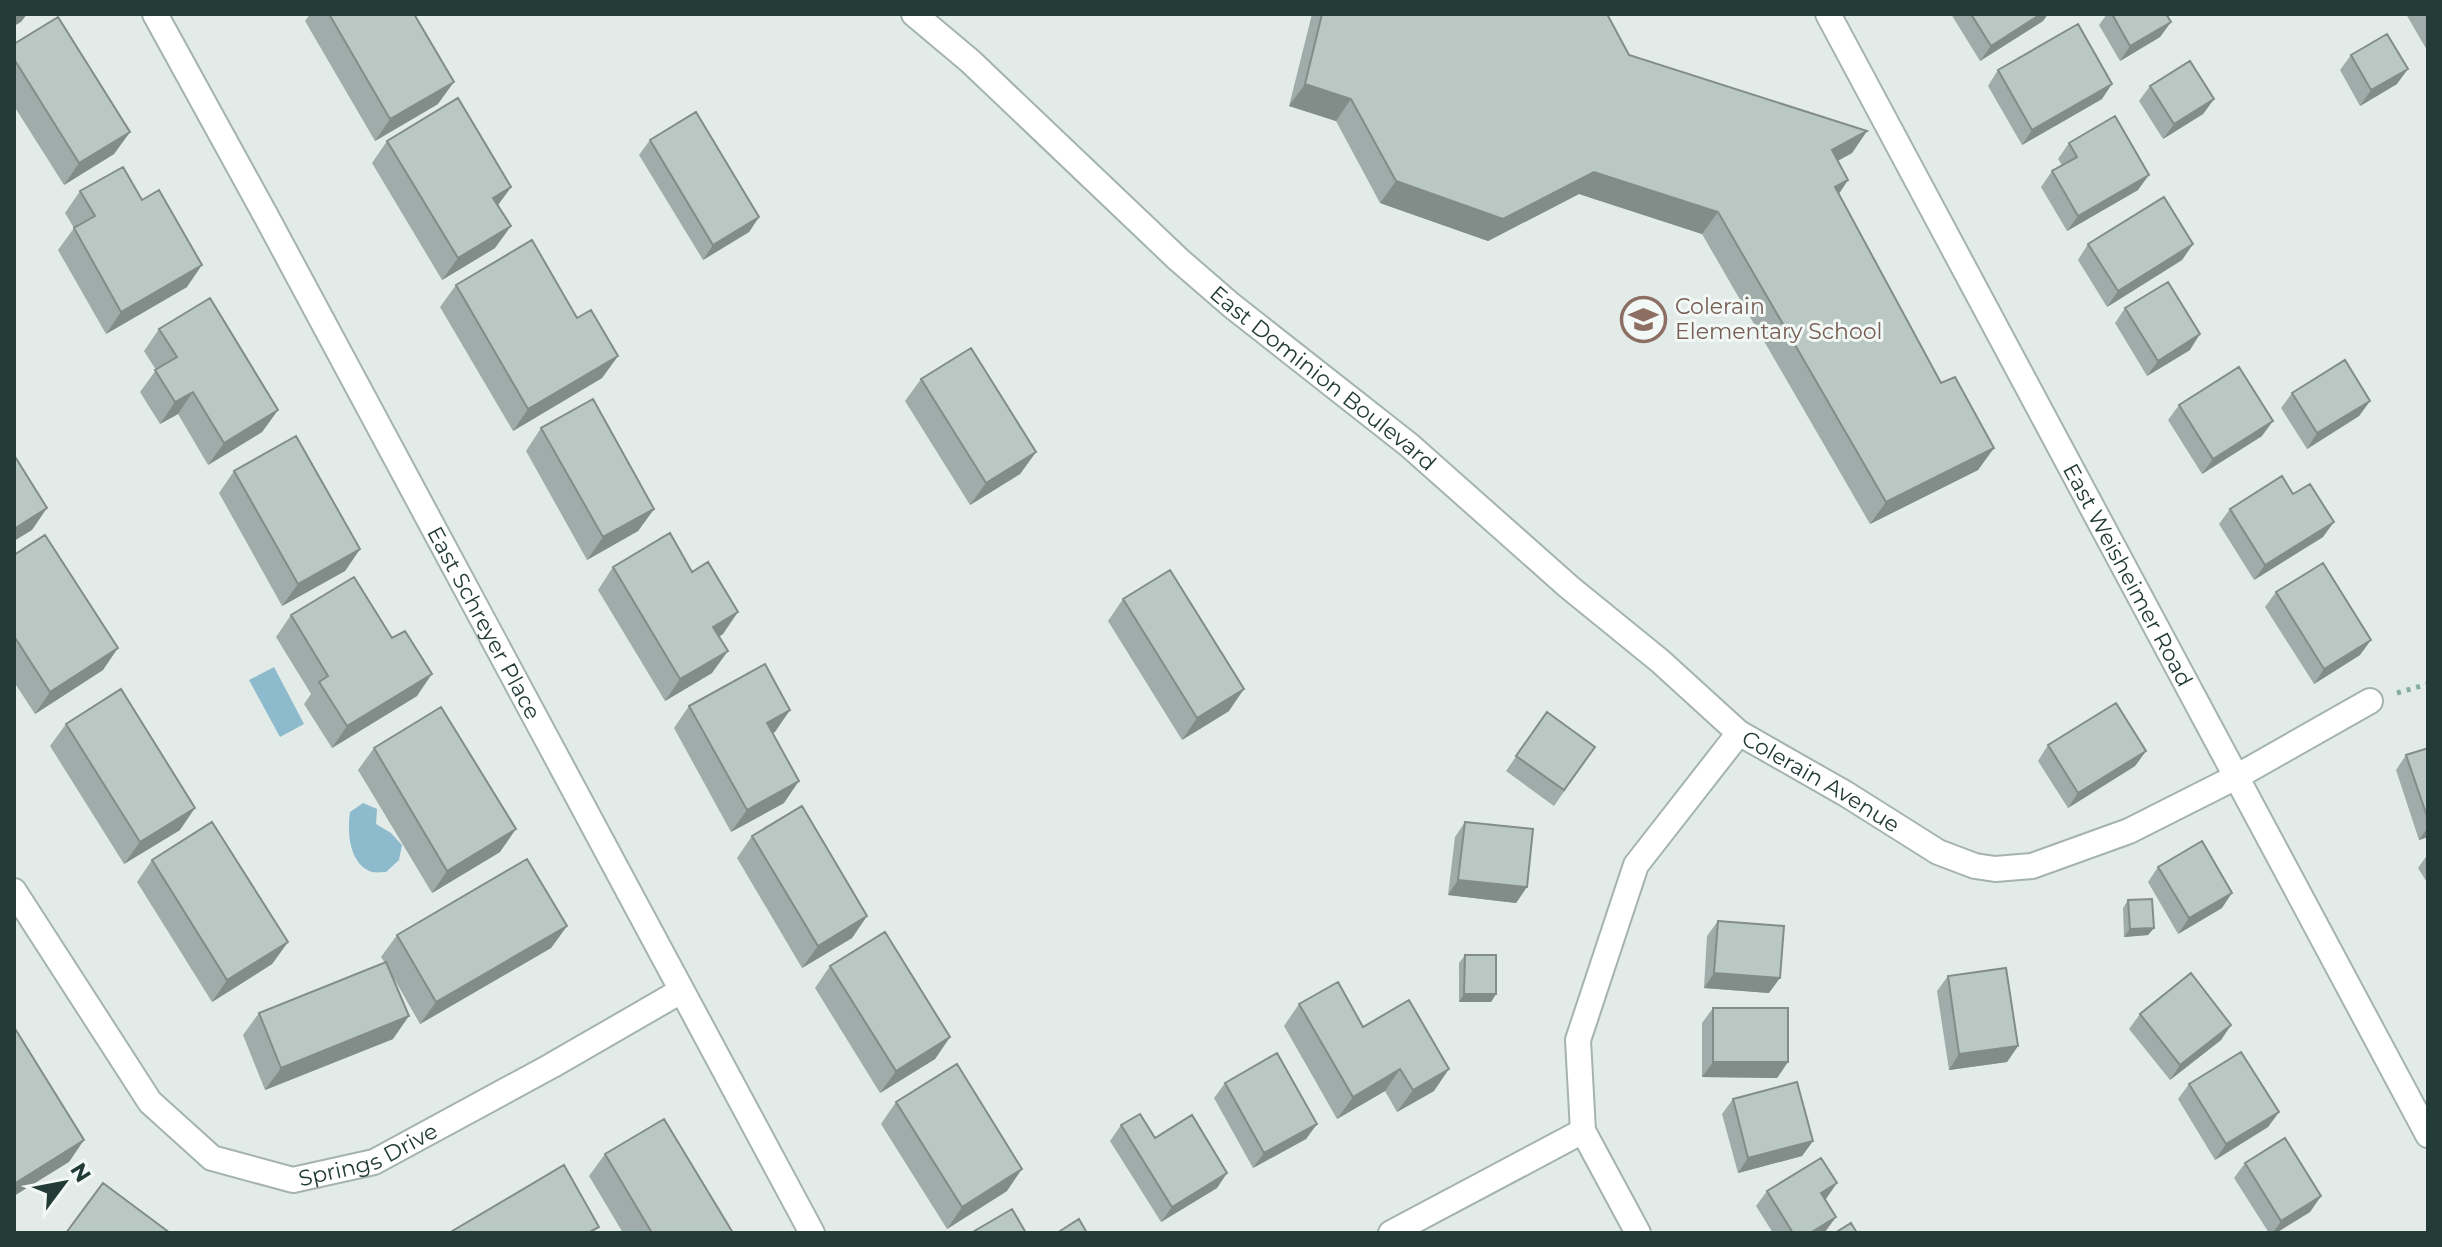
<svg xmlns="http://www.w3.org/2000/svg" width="2442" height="1247" viewBox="0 0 2442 1247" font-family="Montserrat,sans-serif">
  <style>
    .water { fill: #8dbbcd }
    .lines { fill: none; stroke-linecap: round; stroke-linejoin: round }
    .minor-casing { stroke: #a5b3af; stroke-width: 28 }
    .path { stroke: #84ada5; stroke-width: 5; stroke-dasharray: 4 6; stroke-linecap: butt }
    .minor { stroke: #fff; stroke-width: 24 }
    .wall { fill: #a0aca9 }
    .shaded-wall { fill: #828c89 }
    .building { fill: #bac8c4; stroke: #828c89; stroke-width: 2 }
    .labels { text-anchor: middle; stroke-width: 6; stroke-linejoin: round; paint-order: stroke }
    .education-label { font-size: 22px; fill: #785e54; stroke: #f2f8f5; text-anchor: start }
    .street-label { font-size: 22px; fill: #233b37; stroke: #f2f8f5 }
  </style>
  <rect width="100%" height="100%" fill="#e2ebe8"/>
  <!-- water -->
  <path class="water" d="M274 667 304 724 280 737 249 680Z
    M363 803 377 809 376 824 391 833 402 845 399 860 386 872C382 872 377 873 372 872 349 864 347 832 350 812Z"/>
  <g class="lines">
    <defs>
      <g id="minor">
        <path id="s1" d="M155 14 266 216 812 1233"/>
        <path id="s2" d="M914 14 970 61 1179 260 1231 305 1409 445 1569 587 1660 661 1739 733 1846 794 1938 852 1975 866 1995 869 2032 866 2129 831 2236 777 2370 701"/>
        <path id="s3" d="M1828 14 2428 1135"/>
        <path id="s4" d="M14 891 150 1102 212 1158 293 1180 374 1162 551 1066 681 991"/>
        <path d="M1391 1233 1583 1131"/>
        <path d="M1638 1233 1583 1131 1578 1040 1636 865 1739 733"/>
      </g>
    </defs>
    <!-- minor casing -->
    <use href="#minor" class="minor-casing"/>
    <!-- path -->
    <path class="path" d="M2397 693 2428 684"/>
    <!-- minor -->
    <use href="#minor" class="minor"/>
  </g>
  <!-- wall -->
  <path class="wall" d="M310 14H414L438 104 375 141 305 21Z
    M1312 14H1607L1629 55 1867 131 1852 153 1838 161 1839 194 1941 383 1994 448 1978 470 1870 524 1702 234 1579 194 1488 241 1380 203 1336 121 1289 106Z
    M1951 14H2048L2043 21 1980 61Z
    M2107 14H2166L2171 22 2160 37 2120 61 2099 25Z
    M2406 14H2428V52Z
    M14 44 130 132 114 154 64 185 14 106Z
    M2351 55 2397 84 2360 106 2340 70Z
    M1998 70 2102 99 2022 145 1988 86Z
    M2150 86 2214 99 2203 114 2163 139 2139 101Z
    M650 140 759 217 749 232 703 260 639 155Z
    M387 141 511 187 498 205 495 248 442 280 372 163Z
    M2069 143 2138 190 2067 231 2041 187 2052 171 2062 165 2058 159Z
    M80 191 187 287 106 334 58 250 74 228 65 213Z
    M2088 244H2193L2182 260 2107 307 2078 260Z
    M456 285 577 318 618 356 602 378 513 431 440 307Z
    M2125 308 2190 350 2147 376 2115 323Z
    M159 329 278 410 262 432 208 465 178 414 160 424 140 392 156 370 144 351Z
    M921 379 1036 452 1020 474 970 505 905 401Z
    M2292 393 2370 401 2359 416 2307 449 2281 408Z
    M2179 405 2262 436 2202 474 2168 420Z
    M541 428 654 509 638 531 587 560 526 451Z
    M234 471 360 549 345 571 282 606 219 493Z
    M2293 494 2323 537 2254 580 2219 524 2230 509Z
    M14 555 103 670 35 714 14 682Z
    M613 567 692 572 723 634 719 637 712 673 665 701 598 590Z
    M2276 592 2360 655 2314 684 2265 607Z
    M1123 599 1229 711 1182 740 1108 621Z
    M291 615 417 696 332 748 304 704 311 694 276 637Z
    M689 706 790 710 773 733 784 803 731 832 674 728Z
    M1547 712 1595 747 1554 806 1506 771Z
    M66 724 180 830 124 864 50 746Z
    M2048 745 2146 751 2135 766 2068 808 2038 761Z
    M374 748 500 852 432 893 358 770Z
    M2428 748V837L2419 840 2396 770 2406 755Z
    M1465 822 1527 887 1516 903 1448 895 1455 837Z
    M752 836 867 916 852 938 802 968 737 858Z
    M2428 854V884L2418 868Z
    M152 860 288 942 272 964 212 1002 137 882Z
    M2158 867 2222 908 2178 934 2148 882Z
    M2128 900 2154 928 2148 935 2124 937 2123 908Z
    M1718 921 1769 993 1704 988 1707 936Z
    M567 926 551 948 420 1024 392 975 393 1039 265 1090 243 1035 259 1013 385 963 381 957 397 935Z
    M1465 955 1496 994 1491 1002H1459V963Z
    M830 966 950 1037 935 1059 880 1093 815 988Z
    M1948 976 2018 1046 2007 1062 1949 1070 1937 991Z
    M1299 1004 1363 1027 1434 1091 1397 1112 1385 1091 1337 1119 1284 1026Z
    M1713 1008 1788 1062 1777 1078 1702 1077V1023Z
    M2140 1014 2231 1025 2221 1040 2170 1080 2129 1029Z
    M1225 1083 1317 1124 1306 1139 1253 1168 1214 1098Z
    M2189 1084 2279 1112 2268 1127 2215 1160 2178 1099Z
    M1733 1099 1813 1141 1802 1156 1738 1173 1722 1114Z
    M896 1102 1007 1191 947 1229 881 1124Z
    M1121 1125 1155 1138 1227 1173 1217 1188 1161 1222 1110 1141Z
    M605 1154 733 1233H623L589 1176Z
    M2245 1163 2321 1196 2310 1212 2276 1233H2269L2234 1178Z
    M1767 1191 1826 1199H1825L1836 1217 1823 1233H1773L1756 1206Z"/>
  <!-- shaded-wall -->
  <path class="shaded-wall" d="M14 14H27L21 22 14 26Z
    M2041 14H2048L2043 21 1980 61 1991 46Z
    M2171 22 2160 37 2120 61 2130 46Z
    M2408 69 2397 84 2360 106 2371 90Z
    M454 82 438 104 375 141 390 119Z
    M1305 84 1351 99 1336 121 1289 106Z
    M2112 84 2102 99 2022 145 2032 130Z
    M2214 99 2203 114 2163 139 2174 124Z
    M1867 131 1852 153 1816 172 1832 150Z
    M130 132 114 154 64 185 79 163Z
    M1594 172 1718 212 1702 234 1579 194 1488 241 1380 203 1396 181Z
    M2149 175 2138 190 2067 231 2078 216Z
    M1848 180 1833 203 1835 187Z
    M511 187 495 209 493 198Z
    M759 217 749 232 703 260 713 245Z
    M511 226 495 248 442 280 458 258Z
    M2193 244 2182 260 2107 307 2118 291Z
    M202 265 187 287 106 334 121 312Z
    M2200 334 2190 350 2147 376 2158 361Z
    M618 356 602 378 513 431 528 409Z
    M193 392 178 414 160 424 175 402Z
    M2370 401 2359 416 2307 449 2317 433Z
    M278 410 262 432 208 465 224 443Z
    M2273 421 2262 436 2202 474 2213 459Z
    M1994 448 1978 470 1870 524 1886 502Z
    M1036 452 1020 474 970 505 986 483Z
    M47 508 32 530 14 541V529Z
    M654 509 638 531 587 560 603 537Z
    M2334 522 2323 537 2254 580 2265 565Z
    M360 549 345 571 282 606 298 584Z
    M738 612 723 634 698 649 713 627Z
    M2371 640 2360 655 2314 684 2324 669Z
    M118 648 103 670 35 714 50 692Z
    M728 651 712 673 665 701 680 679Z
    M432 674 417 696 332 748 347 726Z
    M1244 689 1229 711 1182 740 1197 718Z
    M790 710 775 732 752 745 767 723Z
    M2146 751 2135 766 2068 808 2078 793Z
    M799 781 784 803 731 832 747 810Z
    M195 808 180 830 124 864 140 842Z
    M2428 827V837L2419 840Z
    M516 829 500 852 432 893 447 871Z
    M1458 880 1527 887 1516 903 1448 895Z
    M2232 893 2222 908 2178 934 2189 918Z
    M867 916 852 938 802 968 818 946Z
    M567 926 551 948 420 1024 436 1002Z
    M2154 928 2148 935 2124 937 2130 929Z
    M288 942 272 964 212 1002 227 980Z
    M1714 973 1780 978 1769 993 1704 988Z
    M1464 994H1496L1491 1002H1459Z
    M409 1016 393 1039 265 1090 281 1068Z
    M2231 1025 2221 1040 2170 1080 2180 1065Z
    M950 1037 935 1059 880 1093 896 1071Z
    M2018 1046 2007 1062 1949 1070 1959 1054Z
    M1713 1062H1788L1777 1078 1702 1077Z
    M1400 1069 1385 1091 1337 1119 1353 1097Z
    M1449 1069 1434 1091 1397 1112 1413 1090Z
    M2279 1112 2268 1127 2215 1160 2226 1144Z
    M1317 1124 1306 1139 1253 1168 1264 1153Z
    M84 1140 69 1162 14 1196V1184Z
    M1813 1141 1802 1156 1738 1173 1748 1158Z
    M1022 1169 1007 1191 947 1229 962 1207Z
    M1227 1173 1217 1188 1161 1222 1172 1207Z
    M1837 1183 1826 1199 1811 1209 1821 1193Z
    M2321 1196 2310 1212 2276 1233H2273L2281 1221Z
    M1836 1217 1825 1232 1810 1233Z"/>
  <!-- building -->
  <path class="building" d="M329 14H414L454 82 390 119Z
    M1322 14H1607L1629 55 1867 131 1832 150 1848 180 1835 187 1941 383 1955 377 1994 448 1886 502 1718 212 1594 172 1503 219 1396 181 1351 99 1305 84Z
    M1971 14H2041L1991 46Z
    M2112 14H2166L2171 22 2130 46Z
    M58 17 130 132 79 163 14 59V44Z
    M2078 24 2112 84 2032 130 1998 70Z
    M2387 34 2408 69 2371 90 2351 55Z
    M2190 61 2214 99 2174 124 2150 86Z
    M458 98 511 187 493 198 511 226 458 258 387 141Z
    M696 112 759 217 713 245 650 140Z
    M2115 116 2149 175 2078 216 2052 171 2077 157 2069 143Z
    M123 167 142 200 159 190 202 265 121 312 74 228 95 216 80 191Z
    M2164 197 2193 244 2118 291 2088 244Z
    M532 240 577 318 591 310 618 356 528 409 456 285Z
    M2168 282 2200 334 2158 361 2125 308Z
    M210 298 278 410 224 443 193 392 175 402 155 370 177 357 159 329Z
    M971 348 1036 452 986 483 921 379Z
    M2345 360 2370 401 2317 433 2292 393Z
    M2239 367 2273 421 2213 459 2179 405Z
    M593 399 654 509 603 537 541 428Z
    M296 436 360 549 298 584 234 471Z
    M14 455 47 508 14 529Z
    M2282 476 2293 494 2310 484 2334 522 2265 565 2230 509Z
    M670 533 692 572 708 562 738 612 713 627 728 651 680 679 613 567Z
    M45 535 118 648 50 692 14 636V555Z
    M2323 563 2371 640 2324 669 2276 592Z
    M1170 570 1244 689 1197 718 1123 599Z
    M354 577 392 638 405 631 432 674 347 726 319 682 328 676 291 615Z
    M765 664 790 710 767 723 799 781 747 810 689 706Z
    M121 689 195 808 140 842 66 724Z
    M2116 703 2146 751 2078 793 2048 745Z
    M441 707 516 829 447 871 374 748Z
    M1547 712 1595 747 1564 790 1516 756Z
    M2428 748V819L2406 755Z
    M802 806 867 916 818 946 752 836Z
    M212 822 288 942 227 980 152 860Z
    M1465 822 1533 829 1527 887 1458 880Z
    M2202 841 2232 893 2189 918 2158 867Z
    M527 859 567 926 436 1002 397 935Z
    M2152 899 2154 928 2130 929 2128 900Z
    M1718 921 1784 926 1780 978 1714 973Z
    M885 932 950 1037 896 1071 830 966Z
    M1465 955H1496V994H1464Z
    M386 962 409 1016 281 1068 259 1013Z
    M2006 968 2018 1046 1959 1054 1948 976Z
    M2191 973 2231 1025 2180 1065 2140 1014Z
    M1338 982 1363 1027 1409 1000 1449 1069 1413 1090 1400 1069 1353 1097 1299 1004Z
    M1713 1008H1788V1062H1713Z
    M14 1027 84 1140 14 1184Z
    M2241 1052 2279 1112 2226 1144 2189 1084Z
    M1277 1053 1317 1124 1264 1153 1225 1083Z
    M957 1064 1022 1169 962 1207 896 1102Z
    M1797 1082 1813 1141 1748 1158 1733 1099Z
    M1140 1114 1155 1138 1192 1115 1227 1173 1172 1207 1121 1125Z
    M664 1119 733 1233H652L605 1154Z
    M2285 1138 2321 1196 2281 1221 2245 1163Z
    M1821 1158 1837 1183 1821 1193 1836 1217 1810 1233H1793L1767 1191Z
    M564 1165 599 1227 588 1233H449Z
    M103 1183 170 1233H66Z
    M1012 1209 1026 1233H971Z
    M1079 1219 1087 1233H1057Z
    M1851 1223 1857 1233H1835Z"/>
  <!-- icons -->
  <defs>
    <symbol id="school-ring" viewBox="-11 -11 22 22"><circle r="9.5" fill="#f2f8f5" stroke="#8d6e63" stroke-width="1.5"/><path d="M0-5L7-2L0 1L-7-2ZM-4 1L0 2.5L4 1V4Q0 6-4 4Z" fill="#8d6e63"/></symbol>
  </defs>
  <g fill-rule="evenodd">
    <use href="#school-ring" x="1618" y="294" width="51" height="51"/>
  </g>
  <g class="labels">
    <!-- education labels -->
    <g class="education-label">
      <text x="1675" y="314">Colerain<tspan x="1675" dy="25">Elementary School</tspan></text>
    </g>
    <!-- street labels -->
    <g class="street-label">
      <text dy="8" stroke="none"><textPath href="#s2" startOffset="548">East Dominion Boulevard</textPath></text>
      <text dy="8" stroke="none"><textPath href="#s3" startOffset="636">East Weisheimer Road</textPath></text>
      <text dy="8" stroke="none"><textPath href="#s1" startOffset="692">East Schreyer Place</textPath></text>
      <text dy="8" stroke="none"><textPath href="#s2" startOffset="1190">Colerain Avenue</textPath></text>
      <text dy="8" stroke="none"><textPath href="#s4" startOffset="498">Springs Drive</textPath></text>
    </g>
  </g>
  <!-- border -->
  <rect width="2442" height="1247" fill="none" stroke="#233b37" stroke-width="32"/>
  <!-- north arrow -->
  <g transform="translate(64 1183) rotate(58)" stroke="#f2f8f5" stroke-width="6" paint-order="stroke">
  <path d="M0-6L14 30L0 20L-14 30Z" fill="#233b37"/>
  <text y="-12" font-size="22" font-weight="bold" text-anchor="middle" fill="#233b37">N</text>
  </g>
</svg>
